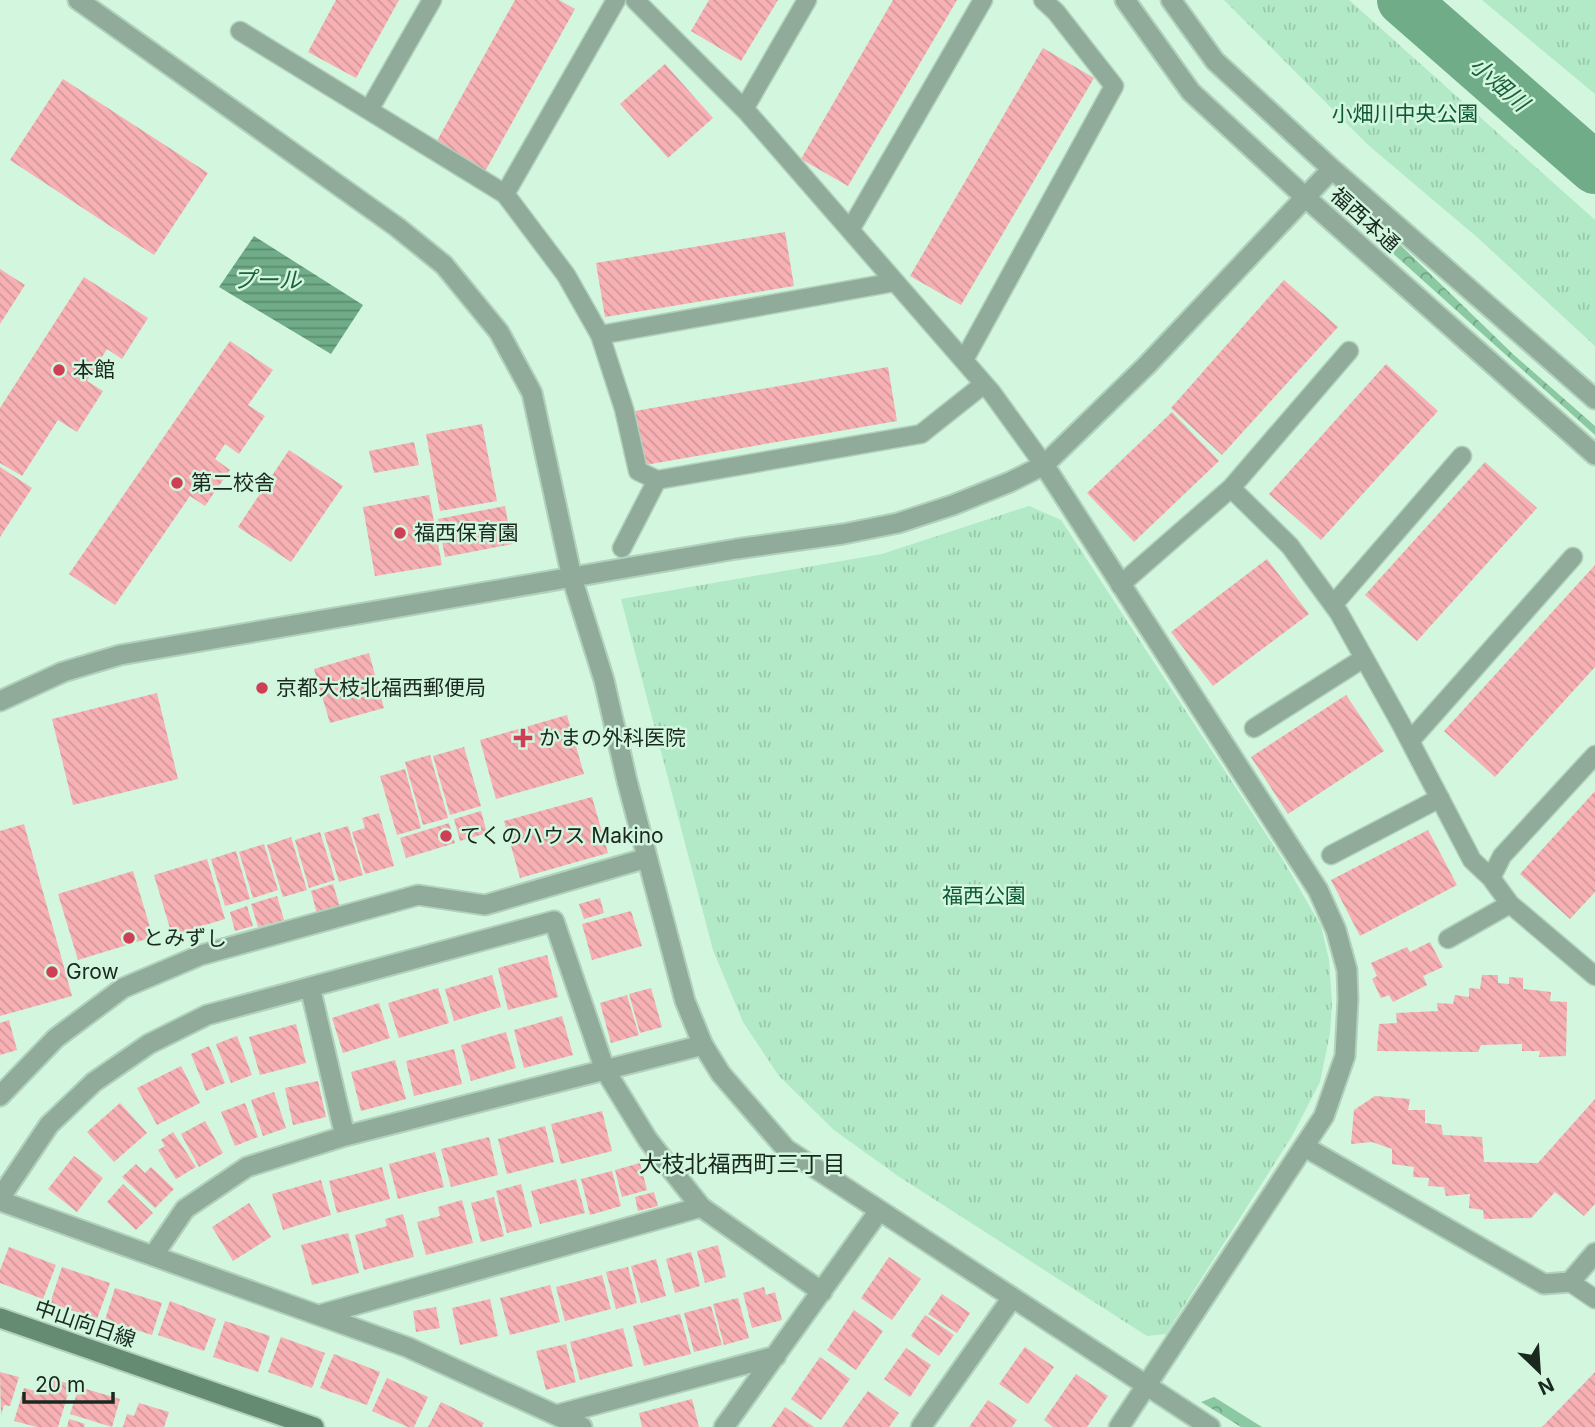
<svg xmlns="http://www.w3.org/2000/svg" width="1595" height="1427" viewBox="0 0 1595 1427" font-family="Inter,'Noto Sans JP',sans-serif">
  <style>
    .forest { fill: url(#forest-crowns) }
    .park { fill: url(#park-tufts) }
    .water { fill: url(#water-rules) }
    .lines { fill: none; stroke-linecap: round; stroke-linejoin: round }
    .river { stroke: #6fac87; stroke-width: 52 }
    .building { fill: url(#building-back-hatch) }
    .service-casing { stroke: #b1d1bc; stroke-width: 21 }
    .minor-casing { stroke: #b1d1bc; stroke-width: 23 }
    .tertiary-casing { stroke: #b1d1bc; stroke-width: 23 }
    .secondary-casing { stroke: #b1d1bc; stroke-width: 23 }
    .service { stroke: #91ab9a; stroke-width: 18 }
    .minor { stroke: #91ab9a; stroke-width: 19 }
    .tertiary { stroke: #91ab9a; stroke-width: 19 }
    .secondary { stroke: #658b73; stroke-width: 19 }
    .poi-dot { fill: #ce3e55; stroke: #d2f6de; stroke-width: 2.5 }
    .labels { text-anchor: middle; stroke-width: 5; stroke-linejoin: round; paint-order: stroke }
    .park-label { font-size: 21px; fill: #0d5734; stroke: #d2f6de }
    .street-label { font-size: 21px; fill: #1a281f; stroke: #d2f6de }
    .poi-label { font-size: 21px; fill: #1a281f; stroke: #d2f6de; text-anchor: start }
    .water-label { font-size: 23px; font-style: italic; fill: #1c613e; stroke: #d2f6de }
    .neighbourhood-label { font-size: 23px; fill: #1a281f; stroke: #d2f6de }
  </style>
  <defs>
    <pattern id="forest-crowns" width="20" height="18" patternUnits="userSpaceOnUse" patternTransform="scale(1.75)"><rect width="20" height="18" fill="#8bc9a3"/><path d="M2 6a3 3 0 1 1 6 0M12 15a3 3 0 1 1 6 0" fill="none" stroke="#71a384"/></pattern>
    <pattern id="park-tufts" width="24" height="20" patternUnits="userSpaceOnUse" patternTransform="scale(1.75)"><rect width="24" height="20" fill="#b2e9c6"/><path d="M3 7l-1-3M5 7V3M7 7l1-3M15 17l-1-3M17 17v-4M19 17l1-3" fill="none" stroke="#98c8aa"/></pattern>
    <pattern id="water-rules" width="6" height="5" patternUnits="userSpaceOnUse" patternTransform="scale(1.75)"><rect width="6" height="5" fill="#6fac87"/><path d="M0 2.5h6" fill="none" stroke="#5a8c6e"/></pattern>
    <pattern id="building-back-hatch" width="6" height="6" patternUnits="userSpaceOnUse" patternTransform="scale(1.75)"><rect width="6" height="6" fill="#f7b0b4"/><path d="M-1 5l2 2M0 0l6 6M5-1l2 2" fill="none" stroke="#d3979a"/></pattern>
  </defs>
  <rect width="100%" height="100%" fill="#d2f6de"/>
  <!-- forest -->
  <path class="forest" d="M1381 233 1390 235 1514 355 1595 426V435L1378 240Z
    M1214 1397 1262 1427H1241L1201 1402Z"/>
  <!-- park -->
  <path class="park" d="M1224 0H1349L1595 220V346L1478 238 1367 144Z
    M1482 0H1595V94Z
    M1029 506 1061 520 1283 860 1321 926 1329 960 1332 1003 1330 1033 1320 1082 1292 1136 1166 1334 1147 1336 898 1176 834 1130 779 1076 743 1022 713 950 621 599 882 554Z"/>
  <!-- water -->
  <path class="water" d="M254 236 363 305 331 354 219 287Z"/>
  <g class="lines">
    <!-- river -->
    <path class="river" d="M1403 0 1595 168"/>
  </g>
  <!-- building -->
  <path class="building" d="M336 0H399L356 78 308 52Z
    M515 0H559L575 9 483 175 433 148Z
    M709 0H778L741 61 691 31Z
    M893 0H957L848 186 801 159Z
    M1043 48 1094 78 961 305 910 276Z
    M665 64 713 118 668 158 620 104Z
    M63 79 208 173 154 255 10 160Z
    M785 232 794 286 605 317 596 263Z
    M0 269 25 285 0 324Z
    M84 277 148 318 122 359 107 349 87 381 103 391 77 432 58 420 22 476 0 463V408Z
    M1284 280 1338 327 1222 455 1171 408Z
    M230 341 273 370 248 405 265 416 239 454 225 444 215 459 230 470 205 506 190 496 115 605 69 574Z
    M1386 364 1438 411 1321 540 1269 494Z
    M888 367 897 421 645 465 635 411Z
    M1172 412 1219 461 1134 542 1087 493Z
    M482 424 497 501 440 511 426 434Z
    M414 442 419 465 374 473 369 451Z
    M289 450 343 486 291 562 238 527Z
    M1485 462 1537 508 1417 641 1365 595Z
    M0 467 32 488 0 537Z
    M429 495 442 565 375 576 363 507Z
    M505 506 512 544 445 557 438 519Z
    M1267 559 1309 614 1213 686 1171 632Z
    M1595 565V667L1495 777 1444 731Z
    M369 653 384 708 330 723 314 669Z
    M157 693 178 779 73 805 52 719Z
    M1346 695 1384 751 1288 814 1251 757Z
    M567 715 584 774 496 799 480 740Z
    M464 747 481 806 450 815 433 756Z
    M430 755 448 818 423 825 405 762Z
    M405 769 421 828 397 835 380 776Z
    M1595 791V892L1570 919 1520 874Z
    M592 797 608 853 520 878 504 821Z
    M481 811 487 833 460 841 454 819Z
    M379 813 394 866 365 874 352 832 365 828 362 818Z
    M449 823 455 843 406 858 400 838Z
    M24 824 72 996 0 1016V831Z
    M348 826 363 875 339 882 324 833Z
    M1428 830 1457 885 1360 936 1331 880Z
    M320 832 335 880 309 888 295 840Z
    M291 837 307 890 283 897 267 845Z
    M264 844 278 890 253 898 239 852Z
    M236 851 250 899 225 906 211 859Z
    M207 859 225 919 172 935 154 875Z
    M133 871 153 937 78 960 58 894Z
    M333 884 340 907 317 914 311 891Z
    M277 896 284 920 258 927 251 904Z
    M600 898 604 913 584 919 579 904Z
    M247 906 253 926 235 931 230 912Z
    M631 911 642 946 592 960 582 924Z
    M1430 942 1443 967 1423 976 1427 985 1393 1002 1389 995 1381 998 1372 979 1377 976 1371 963 1407 947 1410 952Z
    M547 955 558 997 508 1010 498 968Z
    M492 975 501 1007 454 1021 445 989Z
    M1482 975H1498V983L1509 984V977L1523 978V989L1551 992 1550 1001 1567 1002 1566 1056 1539 1057 1540 1051H1522V1044L1481 1045 1478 1052 1377 1051 1379 1024 1397 1023 1396 1013 1438 1011 1437 1003 1453 1004 1455 995 1469 997V988L1480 989Z
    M438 988 449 1023 399 1038 388 1003Z
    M651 988 662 1027 640 1033 629 994Z
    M627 995 639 1035 611 1043 600 1003Z
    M379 1003 390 1038 343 1053 332 1018Z
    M562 1016 573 1055 524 1068 514 1030Z
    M9 1020 17 1050 0 1055V1023Z
    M296 1024 306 1063 260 1075 249 1037Z
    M506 1032 516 1068 471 1081 461 1045Z
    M237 1036 252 1075 231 1083 216 1044Z
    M209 1046 225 1083 206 1091 191 1054Z
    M454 1049 462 1084 414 1096 406 1061Z
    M395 1060 406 1099 361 1111 351 1072Z
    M181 1066 200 1103 157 1125 137 1088Z
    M318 1081 326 1117 293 1125 285 1088Z
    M274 1092 286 1128 263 1136 251 1100Z
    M1375 1096 1410 1099 1408 1110H1425V1123L1441 1125 1443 1135 1482 1137 1484 1162 1538 1163 1595 1099V1204L1584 1216 1555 1192 1531 1218 1484 1219 1483 1210 1469 1208 1470 1194 1446 1196 1444 1187 1428 1186 1429 1178 1413 1177 1414 1167 1392 1164V1149L1372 1142 1351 1144 1354 1110Z
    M120 1103 147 1133 114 1162 87 1132Z
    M245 1103 258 1137 235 1146 221 1112Z
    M602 1111 612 1151 561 1164 551 1124Z
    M205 1121 223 1153 199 1167 181 1134Z
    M545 1126 554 1162 507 1174 498 1139Z
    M173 1132 196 1167 176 1179 158 1150 165 1146 161 1140Z
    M489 1137 498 1175 451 1187 441 1149Z
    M435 1152 444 1187 398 1199 389 1164Z
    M74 1156 103 1178 77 1212 48 1189Z
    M640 1163 647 1190 622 1197 615 1170Z
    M136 1164 145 1173 151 1167 174 1189 155 1208 122 1177Z
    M382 1167 390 1199 337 1213 329 1181Z
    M612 1171 621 1206 590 1215 581 1179Z
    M576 1179 585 1213 540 1224 531 1191Z
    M321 1180 331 1215 283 1230 272 1194Z
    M123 1184 153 1213 136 1230 107 1202Z
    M521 1184 532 1227 507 1233 496 1191Z
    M654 1192 658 1206 638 1211 635 1197Z
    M494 1197 504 1236 481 1242 471 1203Z
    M462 1200 473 1243 426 1255 417 1222 440 1216 438 1207Z
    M249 1203 271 1237 233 1261 212 1227Z
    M403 1214 414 1257 364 1270 355 1235 387 1226 385 1219Z
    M348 1233 359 1273 312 1285 301 1245Z
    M718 1245 726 1277 705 1283 697 1251Z
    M9 1247 56 1265 43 1299 0 1283V1270Z
    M691 1252 700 1286 675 1293 666 1259Z
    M889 1257 921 1279 892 1320 861 1298Z
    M656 1259 666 1296 641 1303 631 1266Z
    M62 1267 110 1283 97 1319 50 1303Z
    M628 1267 637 1303 616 1309 606 1272Z
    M602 1275 611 1309 565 1321 556 1287Z
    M550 1285 560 1322 510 1335 500 1298Z
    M764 1287 766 1295 775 1292 782 1320 752 1328 743 1293Z
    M115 1288 162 1303 152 1335 105 1320Z
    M942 1294 970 1313 957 1333 928 1314Z
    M738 1298 749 1338 724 1345 713 1304Z
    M490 1299 498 1336 460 1345 452 1308Z
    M170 1301 216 1319 204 1351 158 1335Z
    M711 1306 722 1345 694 1352 684 1313Z
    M436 1307 440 1328 416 1332 413 1311Z
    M854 1310 883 1331 856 1370 827 1350Z
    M680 1314 691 1354 644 1366 633 1326Z
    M925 1315 954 1335 939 1356 911 1336Z
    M225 1321 270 1336 258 1372 213 1357Z
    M623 1328 633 1366 580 1380 570 1342Z
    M281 1337 325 1353 312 1388 268 1372Z
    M566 1344 576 1382 546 1390 536 1351Z
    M1025 1347 1054 1367 1028 1404 999 1384Z
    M906 1348 931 1365 910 1397 884 1379Z
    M334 1354 380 1372 367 1405 320 1388Z
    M820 1357 850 1379 821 1420 791 1399Z
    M0 1372 19 1377 10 1406 4 1405 1 1415Z
    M1595 1372V1427H1542Z
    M1076 1374 1108 1396 1087 1427H1053L1044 1420Z
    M44 1377 71 1384 58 1427H37L14 1421 24 1388 39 1392Z
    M387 1378 428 1397 414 1427H408L372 1411Z
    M79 1387 120 1399 112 1427 70 1414Z
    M868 1391 899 1413 889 1427H842Z
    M692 1399 699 1427H642L639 1413Z
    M988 1400 1017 1420 1012 1427H969Z
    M441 1402 484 1423 482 1427H428Z
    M139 1403 169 1412 164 1427H123L127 1414 134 1416Z
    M785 1407 814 1427H771Z
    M69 1419 85 1424 84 1427H67Z"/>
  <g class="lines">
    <defs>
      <path id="service" d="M635 0 748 113 992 393 1044 465
        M240 31 505 194 566 275 600 335 624 409 638 471 657 480 921 434 984 384
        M744 109 807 0
        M369 110 432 0
        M505 194 616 0
        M850 230 983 0
        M600 335 895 282
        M964 360 1114 86 1056 12 1043 0
        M1231 488 1290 546 1339 613 1401 724 1472 860 1491 878 1510 904 1595 976
        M622 548 657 480
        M1120 585 1231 488 1349 351
        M1333 605 1462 456
        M1254 728 1364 658
        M1410 741 1573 557
        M1331 855 1440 798
        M1491 878 1502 856 1595 755
        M1448 939 1510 904
        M1570 1282 1595 1299"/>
      <path id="minor" d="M78 0 397 227 444 265 499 332 532 393 572 578
        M1044 465 1318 890 1336 930 1347 970 1348 999 1345 1056 1324 1116 1119 1427
        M310 987 345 1136
        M0 1096 56 1038 123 988 201 955 418 895 485 905 647 858
        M0 1198 49 1125 94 1082 149 1044 207 1015 554 921 605 1070 648 1140 701 1207 822 1292
        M0 1201 407 1347 582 1427
        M153 1256 185 1209 247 1167 345 1136 703 1045
        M319 1315 701 1207
        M556 1415 776 1356
        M724 1427 879 1211
        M921 1427 1012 1298"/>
      <path id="tertiary" d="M1125 0 1191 92 1305 197 1595 455
        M1171 0 1215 61 1332 169 1595 399
        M572 578 604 680 627 781 685 1001 703 1045 721 1074 786 1149 1210 1427
        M0 701 63 672 120 655 736 549 843 534 898 523 953 505 1010 482 1044 465 1147 365 1332 169
        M1305 1147 1544 1284 1570 1282 1595 1253"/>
      <path id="secondary" d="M0 1318 314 1427"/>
    </defs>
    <!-- service casing -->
    <use href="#service" class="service-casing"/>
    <!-- minor casing -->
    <use href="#minor" class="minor-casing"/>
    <!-- tertiary casing -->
    <use href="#tertiary" class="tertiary-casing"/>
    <!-- secondary casing -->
    <use href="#secondary" class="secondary-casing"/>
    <!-- service -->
    <use href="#service" class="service"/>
    <!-- minor -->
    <use href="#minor" class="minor"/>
    <!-- tertiary -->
    <use href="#tertiary" class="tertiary"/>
    <!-- secondary -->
    <use href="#secondary" class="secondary"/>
  </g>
  <!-- markers -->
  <g class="poi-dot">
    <circle cx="59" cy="370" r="7"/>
    <circle cx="177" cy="483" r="7"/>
    <circle cx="400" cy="533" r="7"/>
    <circle cx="262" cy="688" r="7"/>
    <path d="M519.5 727.5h7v7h7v7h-7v7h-7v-7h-7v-7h7z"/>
    <circle cx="446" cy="836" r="7"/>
    <circle cx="129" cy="938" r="7"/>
    <circle cx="52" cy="972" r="7"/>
  </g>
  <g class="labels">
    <!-- park labels -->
    <g class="park-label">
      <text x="1405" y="121">小畑川中央公園</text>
      <text x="984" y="903">福西公園</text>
    </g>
    <!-- street labels -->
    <g class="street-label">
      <text transform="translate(1365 220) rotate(42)" y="7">福西本通</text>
      <text transform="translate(85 1324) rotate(19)" y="7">中山向日線</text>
    </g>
    <!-- poi labels -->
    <g class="poi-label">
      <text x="73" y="377">本館</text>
      <text x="191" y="490">第二校舎</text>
      <text x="414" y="540">福西保育園</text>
      <text x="276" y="695">京都大枝北福西郵便局</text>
      <text x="539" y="745">かまの外科医院</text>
      <text x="460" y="843">てくのハウス Makino</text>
      <text x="143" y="945">とみずし</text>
      <text x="66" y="979">Grow</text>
    </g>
    <!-- water labels -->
    <g class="water-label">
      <text transform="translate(1499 84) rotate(41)" y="8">小畑川</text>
      <text x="267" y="288">プール</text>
    </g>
    <!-- neighbourhood labels -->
    <g class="neighbourhood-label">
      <text x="742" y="1172">大枝北福西町三丁目</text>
    </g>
  </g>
  <!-- north arrow -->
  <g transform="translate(1539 1371) rotate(155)" stroke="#d2f6de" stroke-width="5" paint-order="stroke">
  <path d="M0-5L12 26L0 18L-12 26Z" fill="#1a281f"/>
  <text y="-10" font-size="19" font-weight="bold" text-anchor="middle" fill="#1a281f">N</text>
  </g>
  <!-- scale -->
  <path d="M24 1392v10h89v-10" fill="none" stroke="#1a281f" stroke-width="3.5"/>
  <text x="35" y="1392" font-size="21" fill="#1a281f" stroke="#d2f6de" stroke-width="5" paint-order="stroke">20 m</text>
</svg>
